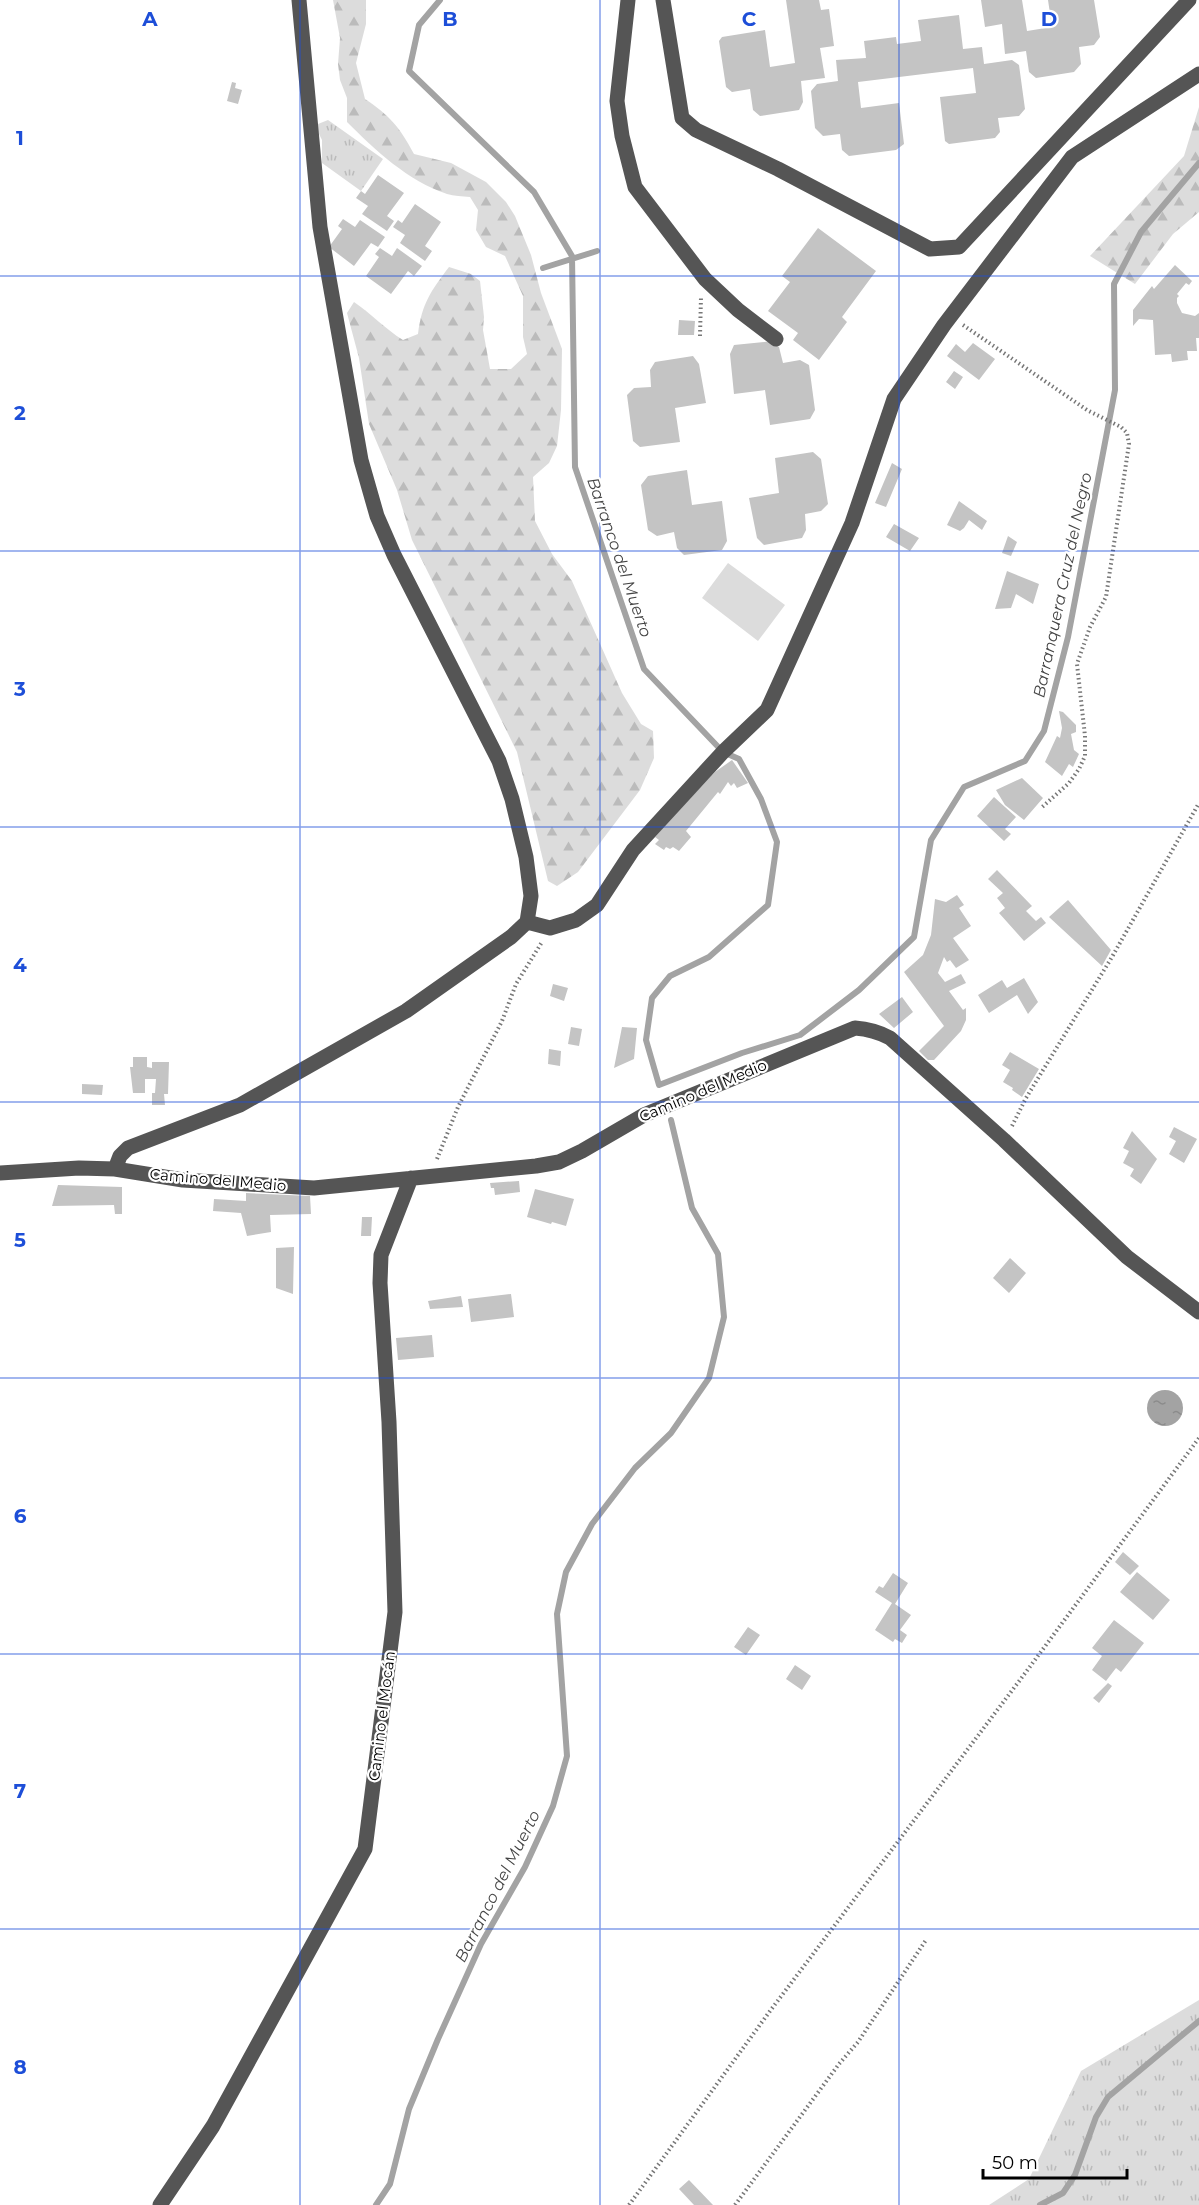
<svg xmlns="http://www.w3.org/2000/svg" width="1199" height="2205" viewBox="0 0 1199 2205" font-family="Montserrat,sans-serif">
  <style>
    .grass { fill: url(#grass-tufts) }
    .forest { fill: url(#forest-firs) }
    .park { fill: #dcdcdc }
    .water { fill: url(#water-ripples) }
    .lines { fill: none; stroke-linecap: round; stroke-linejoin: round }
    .stream { stroke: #a3a3a3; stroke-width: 6 }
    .building { fill: #c4c4c4 }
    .path { stroke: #777; stroke-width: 4; stroke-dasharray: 1.5 3; stroke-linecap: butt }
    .minor { stroke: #555; stroke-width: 15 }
    .grid { fill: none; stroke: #1d4ed8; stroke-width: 1.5; stroke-opacity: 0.55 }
    .labels { text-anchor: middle; stroke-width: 4.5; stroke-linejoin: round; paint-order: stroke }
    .street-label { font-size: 15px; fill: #000; stroke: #fff }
    .water-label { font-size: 16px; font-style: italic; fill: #444; stroke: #fff }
    .grid-label { font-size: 20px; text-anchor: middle; font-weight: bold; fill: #1d4ed8; stroke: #fff; stroke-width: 4.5; stroke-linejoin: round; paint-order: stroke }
  </style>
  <defs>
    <pattern id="grass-tufts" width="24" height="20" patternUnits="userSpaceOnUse" patternTransform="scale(1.5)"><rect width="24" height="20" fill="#dcdcdc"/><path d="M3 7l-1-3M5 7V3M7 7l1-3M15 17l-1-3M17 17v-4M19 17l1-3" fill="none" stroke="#bbb"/></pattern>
    <pattern id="forest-firs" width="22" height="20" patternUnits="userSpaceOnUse" patternTransform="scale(1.5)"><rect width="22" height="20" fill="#dcdcdc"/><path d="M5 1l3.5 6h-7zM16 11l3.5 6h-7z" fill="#bbb"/></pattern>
    <pattern id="water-ripples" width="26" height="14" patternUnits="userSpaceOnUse" patternTransform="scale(1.5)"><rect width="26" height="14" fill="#a3a3a3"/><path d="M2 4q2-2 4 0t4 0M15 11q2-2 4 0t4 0" fill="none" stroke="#8b8b8b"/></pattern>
  </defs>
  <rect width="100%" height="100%" fill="#fff"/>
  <!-- grass -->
  <path class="grass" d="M328 120 383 159 361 191 322 163V140L318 132V124Z
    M1199 2000V2205H989L1029 2179 1081 2071Z"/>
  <!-- forest -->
  <path class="forest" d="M333 0H366V24L356 63 365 99C390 116 399 126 414 154L451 163 486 182 506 202 515 216 531 255 541 293 562 349 561 410 557 446 549 463 533 477 535 521 552 554 572 581 622 693 641 724 653 731 654 758 640 790 578 872 557 886 548 881 517 752 412 540 397 490 369 424 359 358 347 313 354 302C372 314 385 329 403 340L418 334C422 303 431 291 449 267L471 274 480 281 484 317 483 330 490 369H511L527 354 523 337V296L505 256 486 247 476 230 478 210 470 197C462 196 454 196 447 194 408 181 375 150 347 122V98L340 80 338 64 340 38Z
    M1199 107V212L1173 234 1135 284 1090 256 1184 156Z"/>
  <!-- park -->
  <path class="park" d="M728 563 785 605 758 641 702 598Z"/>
  <!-- water -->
  <path class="water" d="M1147 1408a18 18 0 1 1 36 0a18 18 0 1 1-36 0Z"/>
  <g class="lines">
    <!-- stream -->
    <path class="stream" d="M440 0 419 25 409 71 534 192 572 256 575 467 644 669 723 752 739 759 761 799 777 842 768 905 709 957 670 976 652 998 646 1040 659 1085 742 1053 800 1035 859 990 914 937 931 840 964 787 1025 761 1044 731 1068 637 1115 390 1114 284 1141 232 1199 163
      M543 268 597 251
      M376 2205 390 2184 409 2109 438 2039 481 1944 525 1867 553 1806 567 1756 557 1614 566 1572 592 1524 635 1468 671 1433 709 1378 724 1317 718 1254 692 1208 671 1120
      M1040 2205 1063 2193 1075 2175 1096 2117 1108 2097 1199 2021"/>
  </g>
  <!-- building -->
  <path class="building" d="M786 0H819L821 10 829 9 834 46 820 48 825 78 801 81 803 102 799 110 760 116 753 110 750 89 732 92 726 87 719 41 722 37 765 30 770 67 795 63Z
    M981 0H1022L1027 31 1052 27 1048 0H1094L1100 37 1094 45 1079 47 1081 64 1074 72 1036 78 1029 72 1026 51 1005 54 1002 24 985 27Z
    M959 15 963 49 982 47 984 64 1012 60 1019 65 1025 109 1019 116 998 118 1000 132 995 138 949 144 945 141 940 97 976 93 973 68 858 82 861 108 899 103 904 144 896 150 849 156 842 150 840 134 823 136 815 128 811 91 817 84 838 81 836 60 866 58 864 41 896 37 897 44 921 41 918 20Z
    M232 82 236 83 235 88 242 90 238 104 227 101Z
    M378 175 404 193 387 216 394 221 387 231 362 214 368 206 356 198 361 191 365 194Z
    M415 204 441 222 425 246 432 251 425 261 400 243 405 235 393 227 398 220 402 223Z
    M343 219 355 227 360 220 385 237 378 247 371 243 354 266 329 247 342 229 338 226Z
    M818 228 876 271 842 317 847 322 819 360 793 340 798 333 768 311 790 282 782 276Z
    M380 248 392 256 397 248 422 266 414 276 408 271 391 294 366 276 379 257 375 254Z
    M1175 265 1192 281 1189 285 1186 283 1177 294 1179 296 1177 298V303L1182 313 1195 316 1199 313V338H1196L1197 351H1187L1188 360 1172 362 1171 354 1155 355 1153 320 1139 319 1133 326V310L1152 286 1154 289Z
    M679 320 695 321 694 335H678Z
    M773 341 779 347 783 363 800 360 809 365 815 410 810 419 770 425 765 390 734 394 730 354 734 345Z
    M973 343 995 359 979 380 947 356 956 344 965 352Z
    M693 356 699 364 706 403 675 408 680 442 640 447 633 441 627 395 634 388 651 387 650 370 655 362Z
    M954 371 963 377 955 389 946 382Z
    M813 452 821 459 828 504 821 511 805 514 806 530 802 538 764 545 757 538 749 498 779 493 775 458Z
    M892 463 902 469 886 507 875 503Z
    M687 470 692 505 722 501 727 541 722 550 684 555 677 548 674 532 657 536 648 530 641 485 648 476Z
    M959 501 987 521 982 530 969 520 964 528 960 531 947 525Z
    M894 524 919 538 910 551 886 537Z
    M1008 536 1017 542 1011 556 1002 553Z
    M1007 571 1039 584 1033 604 1016 594 1011 608 995 609Z
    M1059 711 1063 712 1076 725V732L1071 734 1074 750 1079 754 1073 767 1069 764 1062 776 1045 762 1057 736 1060 738 1062 728Z
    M732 760 748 783 737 788 734 783 731 786 728 782 720 794 718 792 686 831 691 837 679 851 673 847 670 849 666 847 664 850 655 844 659 840 655 837 678 811 715 772Z
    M1022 778 1043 798 1024 820 1005 805 996 790Z
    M994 797 1016 817 1005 829 1011 834 1004 841 977 816Z
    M997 870 1032 906 1026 911 1036 921 1041 917 1046 923 1024 941 999 913 1005 908 997 898 1003 893 988 879Z
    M957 895 964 905 959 908 971 926 953 938 969 960 956 968 950 960 947 962 944 957 938 973 945 982 961 974 966 983 949 991 963 1010 966 1008V1020L961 1031 934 1060H928L919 1051 944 1026 904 972 923 955 931 935 935 899 946 902Z
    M1068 900 1111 950 1102 966 1049 917Z
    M1024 978 1038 1002 1028 1014 1017 995 989 1013 978 995 1002 980 1007 988Z
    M553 984 568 988 564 1001 550 996Z
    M902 997 913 1012 894 1028 879 1014Z
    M571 1027 582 1029 579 1046 568 1044Z
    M622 1027 637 1028 634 1059 614 1068Z
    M549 1049 561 1051 560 1066 548 1064Z
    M1010 1052 1039 1069 1022 1097 1012 1090 1013 1088 1003 1082 1010 1070 1002 1065Z
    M133 1057H147V1067L152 1068V1062H169L168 1094H164L165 1105H152V1093H155L156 1079H145V1093H133L130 1067H133Z
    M82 1084 103 1085 102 1095 82 1094Z
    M1174 1127 1197 1139 1184 1163 1169 1154 1176 1141 1169 1137Z
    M1132 1131 1157 1159 1141 1184 1130 1176 1134 1169 1123 1163 1129 1151 1123 1148Z
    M519 1181 520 1192 495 1195 494 1188H491L490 1183Z
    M58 1185 122 1187V1214H115L114 1205 52 1206Z
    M535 1189 574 1199 566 1226 552 1222 551 1224 527 1217Z
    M246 1193 310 1196 311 1214 270 1215 271 1232 247 1236 241 1213 213 1211 214 1199 246 1201Z
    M362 1217H372L371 1236H361Z
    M294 1247 293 1294 276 1288V1248Z
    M1010 1258 1026 1273 1009 1293 993 1278Z
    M511 1294 514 1317 471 1322 468 1299Z
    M461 1296 463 1307 430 1309 428 1301Z
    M432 1335 434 1357 398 1360 396 1338Z
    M1123 1552 1139 1566 1130 1575 1115 1562Z
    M1137 1572 1170 1600 1153 1620 1120 1592Z
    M893 1573 908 1583 895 1604 911 1615 900 1630 907 1635 902 1643 895 1639 893 1642 875 1630 892 1603 875 1592 879 1586 883 1588Z
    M1114 1620 1144 1643 1121 1672 1116 1668 1106 1681 1092 1670 1102 1656 1092 1648Z
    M748 1627 760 1635 746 1655 734 1647Z
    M795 1665 811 1676 802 1690 786 1679Z
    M1108 1683 1112 1686 1099 1703 1093 1698Z
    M689 2180 713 2205H694L679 2189Z"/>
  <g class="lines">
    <!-- path -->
    <path class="path" d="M963 325 1087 410 1121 427 1127 433 1129 444 1106 597 1090 627 1077 664 1085 736V756L1079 769 1069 783 1041 808
      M700 336 701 297
      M1012 1126 1026 1098 1112 957 1199 803
      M437 1159 458 1107 502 1021 516 984 542 942
      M629 2205 770 2011 1026 1672 1199 1438
      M735 2205 839 2064 858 2042 926 1940"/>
    <!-- minor -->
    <path class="minor" d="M628 0 617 101 622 136 635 187 705 279 738 310 776 339
      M663 0 682 118 696 130 778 169 930 249 959 247 1189 0
      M527 922 550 928 576 920 597 905 633 850 723 752 767 710 852 523 894 399 944 325 1072 157 1199 74
      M115 1169 120 1156 128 1148 240 1105 406 1011 511 937 527 922 531 896 526 857 512 799 499 761 394 555 377 516 361 460 320 227 299 0
      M0 1173 79 1168 115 1169 183 1180 314 1188 536 1166 559 1162 582 1151 644 1115 855 1028C869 1029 879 1032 890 1038L1004 1140 1127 1257 1199 1312
      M160 2205 213 2126 365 1849 395 1612 389 1422 380 1283 381 1255 411 1178"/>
  </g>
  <!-- grid -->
  <path class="grid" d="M300 0V2205M600 0V2205M899 0V2205M0 276H1199M0 551H1199M0 827H1199M0 1102H1199M0 1378H1199M0 1654H1199M0 1929H1199"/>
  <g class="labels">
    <!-- street labels -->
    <g class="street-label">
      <text transform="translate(703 1091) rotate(-23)" y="5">Camino del Medio</text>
      <text transform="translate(218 1180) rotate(5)" y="5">Camino del Medio</text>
      <text transform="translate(382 1716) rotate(-83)" y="5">Camino el Mocán</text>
    </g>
    <!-- water labels -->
    <g class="water-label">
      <text transform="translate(620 557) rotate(71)" y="6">Barranco del Muerto</text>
      <text transform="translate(1062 585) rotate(-78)" y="6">Barranquera Cruz del Negro</text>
      <text transform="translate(497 1886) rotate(-63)" y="6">Barranco del Muerto</text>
    </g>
  </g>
  <g class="grid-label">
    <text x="150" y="26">A</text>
    <text x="450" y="26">B</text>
    <text x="749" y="26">C</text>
    <text x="1049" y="26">D</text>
    <text x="20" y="145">1</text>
    <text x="20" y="420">2</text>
    <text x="20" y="696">3</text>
    <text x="20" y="972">4</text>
    <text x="20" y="1247">5</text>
    <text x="20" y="1523">6</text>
    <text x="20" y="1798">7</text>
    <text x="20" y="2074">8</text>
  </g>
  <!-- scale -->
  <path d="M983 2169v9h144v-9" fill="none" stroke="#000000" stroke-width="3"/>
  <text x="992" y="2169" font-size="18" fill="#000000" stroke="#ffffff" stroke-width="4.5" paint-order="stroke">50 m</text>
</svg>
